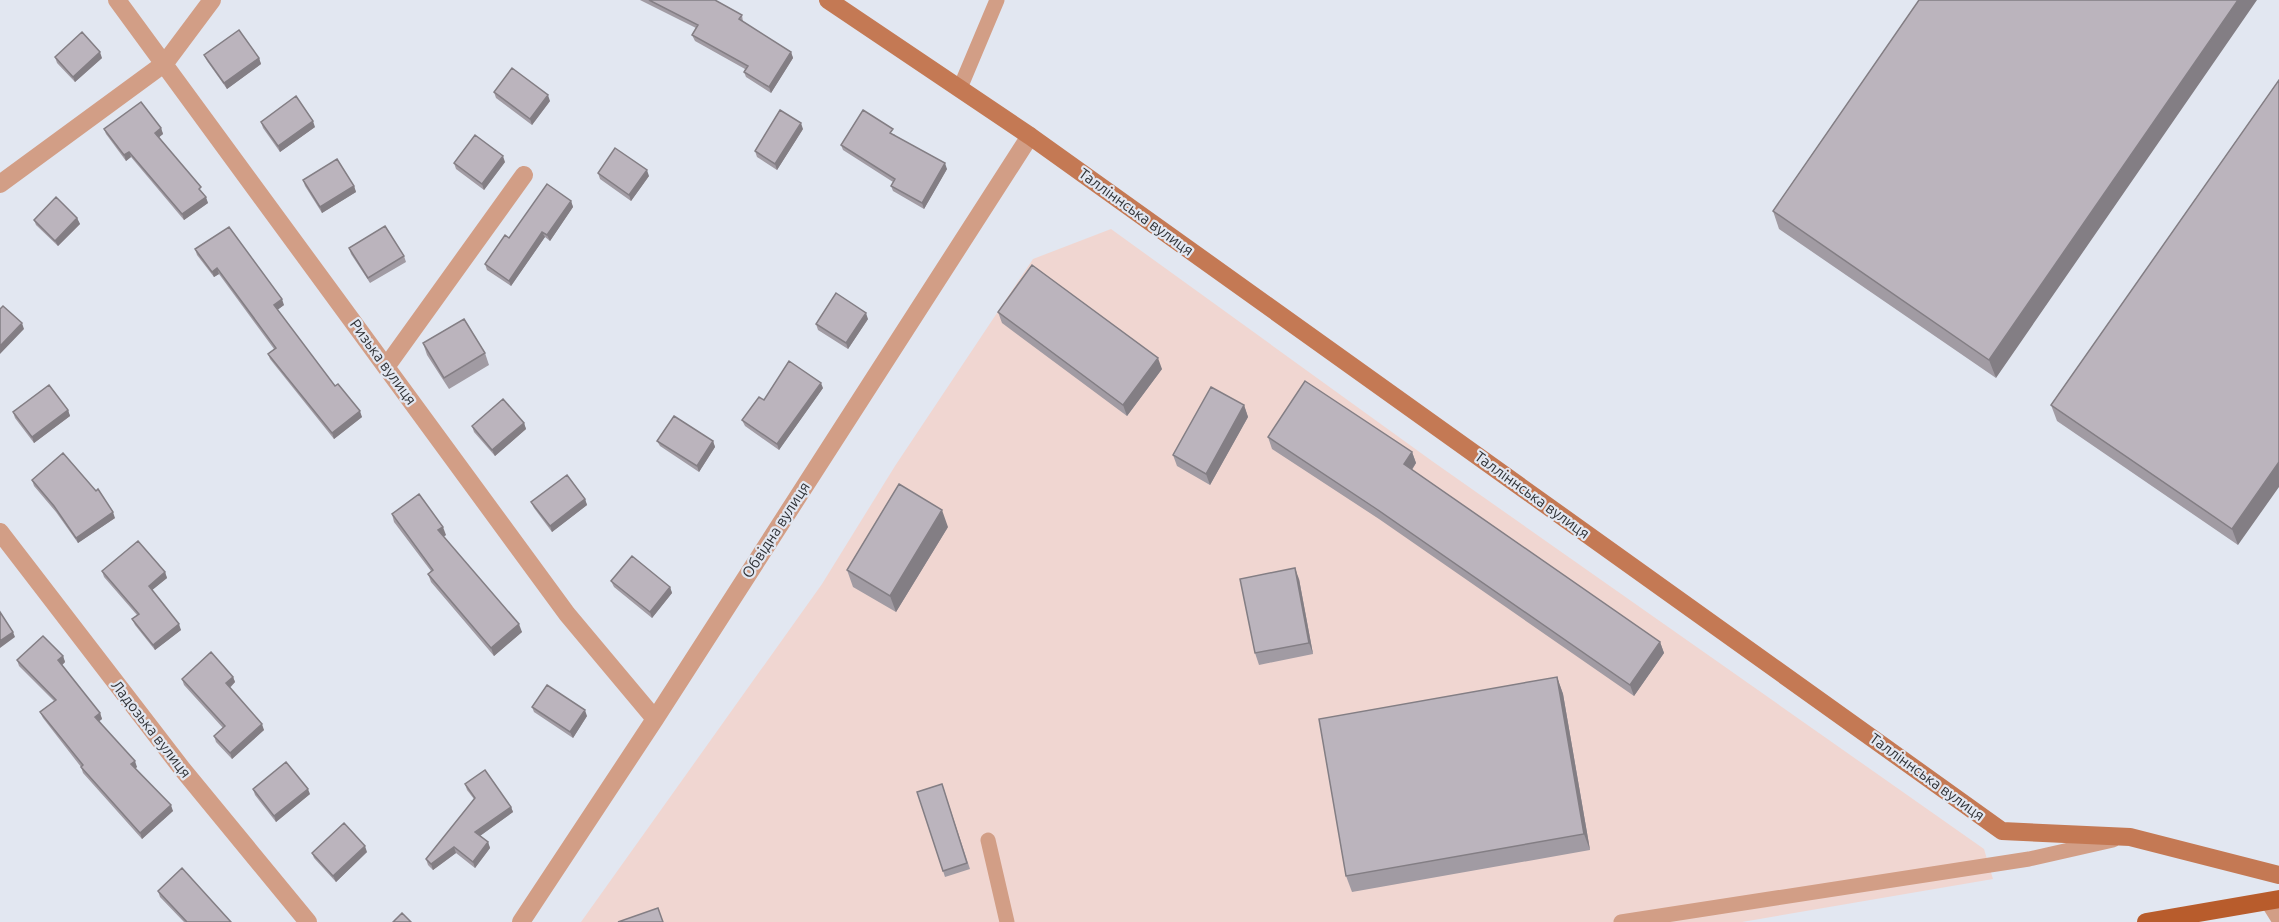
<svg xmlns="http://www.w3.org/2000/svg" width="2279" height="922" viewBox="0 0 2279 922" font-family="Ubuntu,sans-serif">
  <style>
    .industrial { fill: #f0d6d1 }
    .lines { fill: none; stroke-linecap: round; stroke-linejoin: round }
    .lane { stroke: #d29e86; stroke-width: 15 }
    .street { stroke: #d29e86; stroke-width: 18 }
    .secondary { stroke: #c47954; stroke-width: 18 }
    .primary { stroke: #b85c2c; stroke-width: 18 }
    .wall { fill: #a19ba3 }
    .shaded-wall { fill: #837e84 }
    .building { fill: #bbb4bd; stroke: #837e84; stroke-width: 1.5 }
    .labels { text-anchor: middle; stroke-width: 4.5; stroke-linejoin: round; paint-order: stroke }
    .street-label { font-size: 15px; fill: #313337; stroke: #e2e7f1 }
  </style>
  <rect width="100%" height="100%" fill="#e2e7f1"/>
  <!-- industrial -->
  <path class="industrial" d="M1111 229 1432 461 1984 849 1993 879 1742 922H581L822 584 895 466 1033 259Z"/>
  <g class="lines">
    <!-- lane -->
    <path class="lane" d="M960 88 997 0
      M988 840 1007 922
      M2267 901 2279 920
      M1621 922 2029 859 2113 840"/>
    <!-- street -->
    <path class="street" d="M117 0 567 614 655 719
      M0 184 165 63 212 0
      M386 367 524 175
      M0 532 183 770 308 922
      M521 922 655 719 1030 136"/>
    <!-- secondary -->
    <path class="secondary" d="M828 0 1030 136 2002 831 2130 837 2279 875"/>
    <!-- primary -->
    <path class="primary" d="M2146 922 2279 899"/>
  </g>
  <!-- wall -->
  <path class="wall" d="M640 0H715L742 15 743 22 791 52 793 58 771 93 746 77 744 72 745 69 695 41 692 35 696 28Z
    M1919 0 1996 378 1779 229 1773 211Z
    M204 55 259 58 261 64 227 89 207 61Z
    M55 57 102 58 75 82 57 63Z
    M2279 80 2238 545 2057 421 2051 405Z
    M494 92 550 101 532 125 496 98Z
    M261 122 315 127 280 152 263 128Z
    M161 128 163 134 159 137 203 193 208 203 184 220 131 157 126 161 106 134 104 129Z
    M803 129 777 170 757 157 755 151Z
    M895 134 894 135 947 169 924 209 893 191 891 186 893 182 843 150 841 145Z
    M505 162 484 190 456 169 454 163Z
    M598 173 649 176 631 201 600 179Z
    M303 180 354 186 356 192 322 213 305 186Z
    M571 201 573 207 550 241 545 237 511 286 487 270 485 264 509 238Z
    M77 218 80 224 58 246 36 225 34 220Z
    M349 248 404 256 406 262 370 283 351 254Z
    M195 249 284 305 277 310 335 386 362 417 334 439 270 359 268 354 274 349 219 274 214 277 197 255Z
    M998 312 1162 369 1127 416 1002 323Z
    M868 319 848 349 818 330 816 324Z
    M423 343 485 353 489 365 449 389 427 355Z
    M823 388 779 450 745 426 742 420 764 400Z
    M1244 405 1248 417 1210 485 1177 466 1173 455Z
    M68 410 70 416 34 443 15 418 13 412Z
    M524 423 526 429 495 456 474 432 472 426Z
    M1268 437 1412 452 1416 463 1412 470 1660 642 1664 653 1634 696 1379 519 1272 449Z
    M657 441H713L715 447 699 472 660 446Z
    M32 480 115 518 78 543 56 512 34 486Z
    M585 499 587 505 552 532 534 508 531 502Z
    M392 514 446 535 443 537 522 632 494 656 431 582 428 574 431 571 394 522Z
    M948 527 896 612 853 587 847 570Z
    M102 571 165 572 167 578 152 590 181 630 155 650 135 625 132 619 137 615 104 577Z
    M1299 579 1313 654 1259 665 1255 653Z
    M611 581 670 587 672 593 652 618 614 587Z
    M63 656 65 662 62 665 100 713 102 719 99 721 137 767 135 768 173 811 142 839 83 773 81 767 43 718 40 712 54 701 19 666 17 660Z
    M233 677 235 682 230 688 264 730 232 759 216 742 214 736 223 728 184 685 182 679Z
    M1557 677 1563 694 1590 850 1352 892 1346 876Z
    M532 707 587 716 573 738 534 712Z
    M465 784 511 807 513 812 480 836 488 842 490 848 475 868 456 853 433 870 428 865 426 859 474 799 467 790Z
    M942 784 970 869 945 877 917 792Z
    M253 789 310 794 276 822 255 795Z
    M367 852 336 882 314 858 312 853Z
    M158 891 231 922H184L160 897Z"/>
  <!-- shaded-wall -->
  <path class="shaded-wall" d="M2238 0H2257L1996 378 1989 360Z
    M100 52 102 58 75 82 73 77Z
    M791 52 793 58 771 93 769 87Z
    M259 58 261 64 227 89 224 83Z
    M548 95 550 101 532 125 530 119Z
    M313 121 315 127 280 152 278 146Z
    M801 123 803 129 777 170 775 164Z
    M161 128 163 134 157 139 155 133Z
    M129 152 131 157 126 161 124 155Z
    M503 156 505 162 484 190 482 184Z
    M945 163 947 169 924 209 922 203Z
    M647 170 649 176 631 201 629 195Z
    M354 186 356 192 322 213 320 207Z
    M206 197 208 203 184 220 182 214Z
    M571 201 573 207 550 241 547 235Z
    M77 218 80 224 58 246 55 241Z
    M542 232 545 237 511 286 509 281Z
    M217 268 219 274 214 277 212 272Z
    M282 299 284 305 276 311 274 305Z
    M866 313 868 319 848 349 846 343Z
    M22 323 24 329 0 354V346Z
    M1158 358 1162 369 1127 416 1123 405Z
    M821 383 823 388 779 450 777 444Z
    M1244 405 1248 417 1210 485 1206 474Z
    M68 410 70 416 34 443 32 437Z
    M360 411 362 417 334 439 332 433Z
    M524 423 526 429 495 456 492 450Z
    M713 441 715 447 699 472 697 466Z
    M1412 452 1416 463 1408 475 1404 464Z
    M2279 462V487L2238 545 2232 529Z
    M585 499 587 505 552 532 550 526Z
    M942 510 948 527 896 612 890 596Z
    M113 512 115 518 78 543 76 538Z
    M443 527 446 535 441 538 438 530Z
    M1295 568 1299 579 1313 654 1309 643Z
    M165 572 167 578 151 591 149 586Z
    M670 587 672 593 652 618 650 612Z
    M179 624 181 630 155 650 153 645Z
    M519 624 522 632 494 656 491 648Z
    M13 632 15 637 0 648V641Z
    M1660 642 1664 653 1634 696 1630 685Z
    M63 656 65 662 61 666 58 660Z
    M233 677 235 682 228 689 226 683Z
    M1557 677 1563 694 1590 850 1584 834Z
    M585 710 587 716 573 738 570 732Z
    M100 713 102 719 97 723 95 717Z
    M262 724 264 730 232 759 230 753Z
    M135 761 137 767 134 770 131 764Z
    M308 789 310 794 276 822 274 816Z
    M171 805 173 811 142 839 140 833Z
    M511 807 513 812 477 838 475 832Z
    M488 842 490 848 475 868 473 862Z
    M365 846 367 852 336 882 333 876Z
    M454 847 456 853 433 870 431 864Z"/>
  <!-- building -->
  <path class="building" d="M649 0H715L742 15 739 19 791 52 769 87 744 72 748 66 692 35 698 25Z
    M1919 0H2238L1989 360 1773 211Z
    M239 30 259 58 224 83 204 55Z
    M82 32 100 52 73 77 55 57Z
    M512 68 548 95 530 119 494 92Z
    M2279 80V462L2232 529 2051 405Z
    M296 96 313 121 278 146 261 122Z
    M141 102 161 128 155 133 201 187 199 189 206 197 182 214 129 152 124 155 104 129Z
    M780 110 801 123 775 164 755 151Z
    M863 110 893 129 890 133 945 163 922 203 891 186 895 179 841 145Z
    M475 135 503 156 482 184 454 163Z
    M615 148 647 170 629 195 598 173Z
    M337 159 354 186 320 207 303 180Z
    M547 184 571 201 547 235 542 232 509 281 485 264 505 235 509 238Z
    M56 197 77 218 55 241 34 220Z
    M385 226 404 256 368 278 349 248Z
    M229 227 282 299 274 305 335 386 338 384 360 411 332 433 268 354 276 348 217 268 212 272 195 249Z
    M1032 265 1158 358 1123 405 998 312Z
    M836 293 866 313 846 343 816 324Z
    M3 306 22 323 0 346V309Z
    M464 319 485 353 444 378 423 343Z
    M789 361 821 383 777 444 742 420 759 397 764 400Z
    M1305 381 1412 452 1404 464 1660 642 1630 685 1375 508 1268 437Z
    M49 385 68 410 32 437 13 412Z
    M1211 387 1244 405 1206 474 1173 455Z
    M503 399 524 423 492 450 472 426Z
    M674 416 713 441 697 466 657 441Z
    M63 453 96 491 98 489 113 512 76 538 54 506 32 480Z
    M567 475 585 499 550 526 531 502Z
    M899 484 942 510 890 596 847 570Z
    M419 494 443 527 438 530 519 624 491 648 428 574 433 570 392 514Z
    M138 541 165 572 149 586 179 624 153 645 132 619 139 614 102 571Z
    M632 556 670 587 650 612 611 581Z
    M1295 568 1309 643 1255 653 1240 579Z
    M0 612 13 632 0 641Z
    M43 636 63 656 58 660 100 713 95 717 135 761 131 764 171 805 140 833 81 767 83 765 40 712 56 700 17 660Z
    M211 652 233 677 226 683 262 724 230 753 214 736 225 726 182 679Z
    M1557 677 1584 834 1346 876 1319 719Z
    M547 685 585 710 570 732 532 707Z
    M286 762 308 789 274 816 253 789Z
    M485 770 511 807 475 832 488 842 473 862 454 847 431 864 426 859 475 798 465 784Z
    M942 784 967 863 943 871 917 792Z
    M344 823 365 846 333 876 312 853Z
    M182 868 231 922H187L158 891Z
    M658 908 663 922H618Z
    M402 913 411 922H393Z"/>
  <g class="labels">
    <!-- street labels -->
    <g class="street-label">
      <text transform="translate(1136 212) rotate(36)" y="5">Талліннська вулиця</text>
      <text transform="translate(383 362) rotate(54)" y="5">Ризька вулиця</text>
      <text transform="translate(1532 495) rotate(36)" y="5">Талліннська вулиця</text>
      <text transform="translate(776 530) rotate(-57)" y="5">Обвідна вулиця</text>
      <text transform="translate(151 729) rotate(52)" y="5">Ладозька вулиця</text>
      <text transform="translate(1927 777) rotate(36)" y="5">Талліннська вулиця</text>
    </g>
  </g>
</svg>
